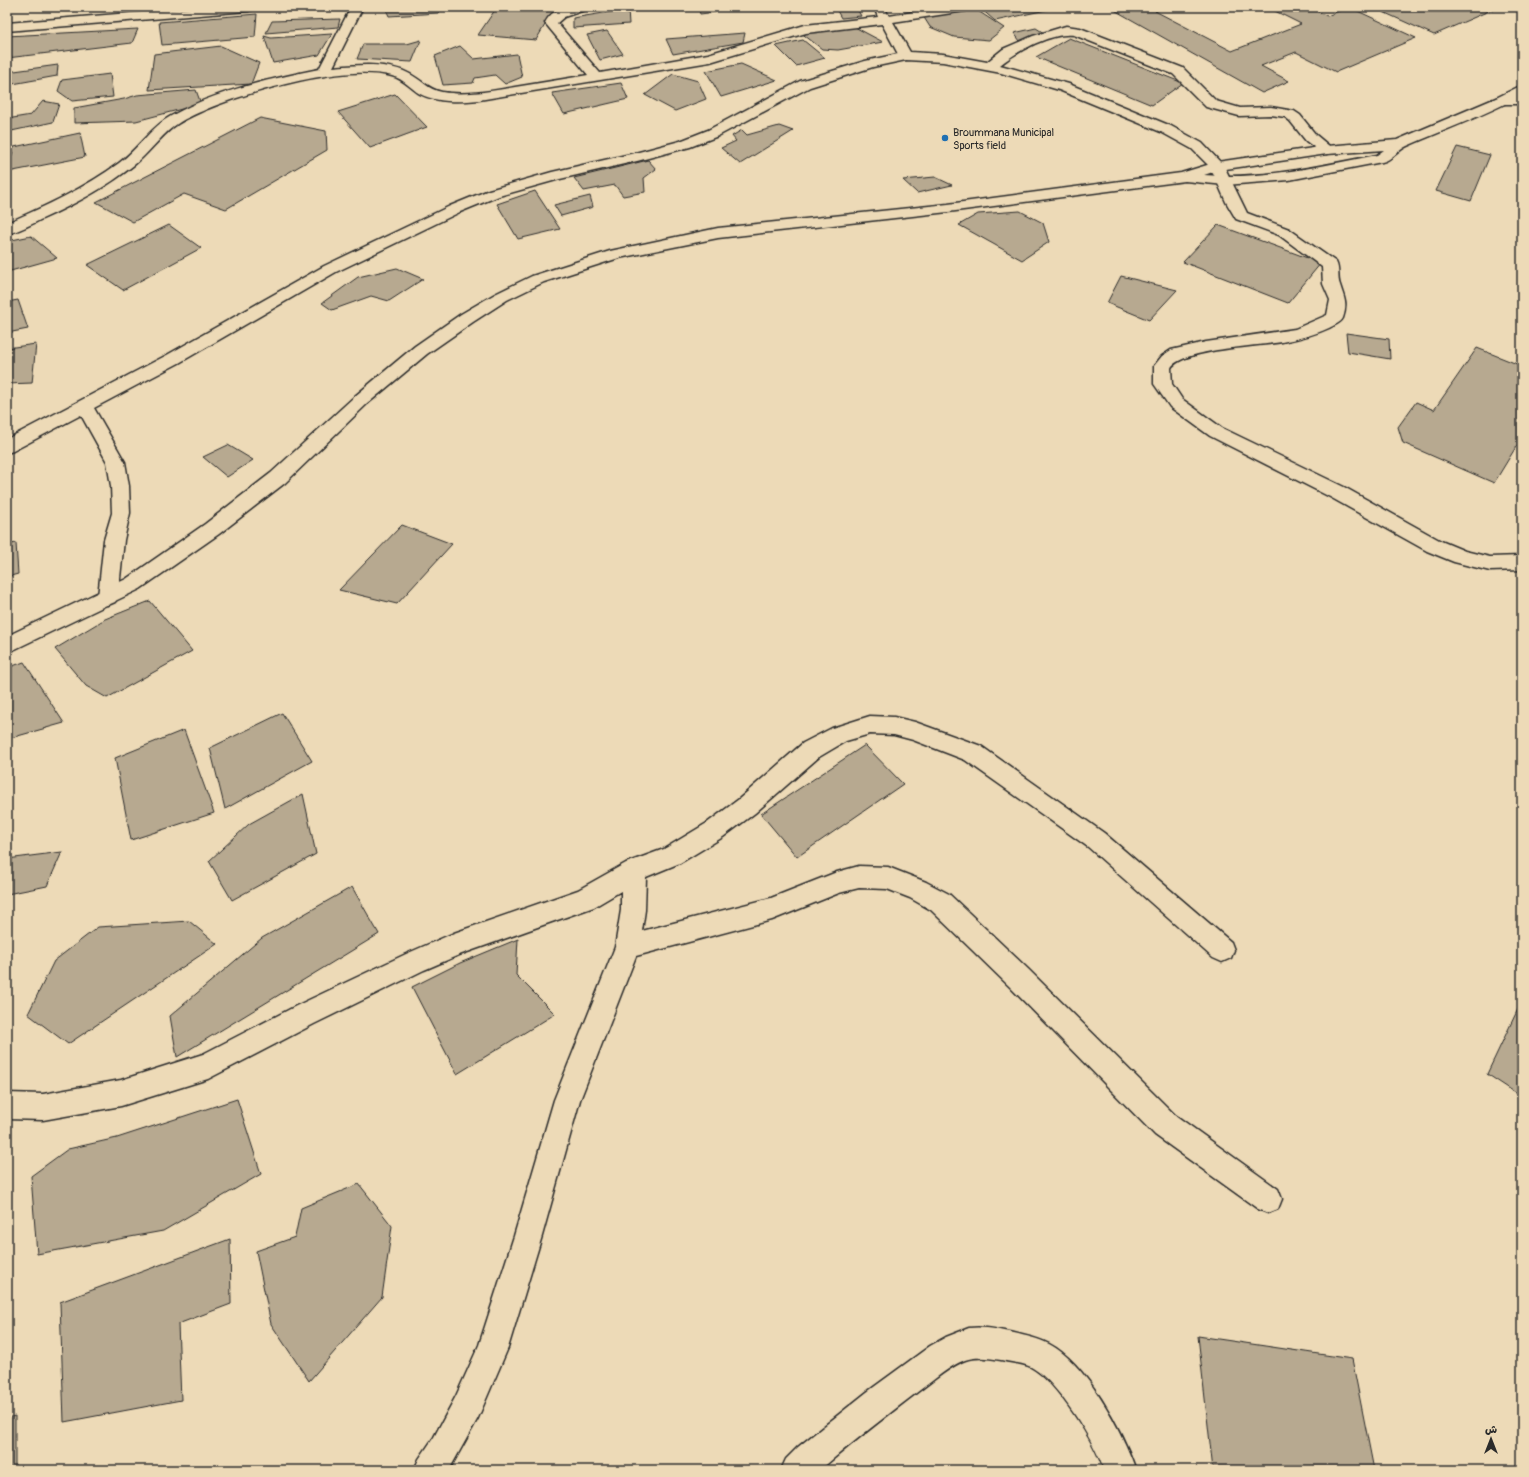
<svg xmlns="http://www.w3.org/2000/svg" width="1529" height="1477" viewBox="0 0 1529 1477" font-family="Pangolin,'Playpen Sans Arabic',sans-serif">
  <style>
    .building { fill: #b7a990; stroke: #2b2b2b }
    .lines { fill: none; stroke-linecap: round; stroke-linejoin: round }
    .street-casing { stroke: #2b2b2b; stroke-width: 3 }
    .secondary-casing { stroke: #2b2b2b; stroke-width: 3 }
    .street { fill: #eddab7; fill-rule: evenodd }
    .secondary { fill: #eddab7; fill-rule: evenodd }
    .poi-dot { fill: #1f6fb2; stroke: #eddab7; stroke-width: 1.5 }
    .labels { text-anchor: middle; stroke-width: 3; stroke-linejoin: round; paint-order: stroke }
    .far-poi-label { font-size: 11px; fill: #2b2b2b; stroke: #eddab7; text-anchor: start }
  </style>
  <rect width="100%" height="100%" fill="#eddab7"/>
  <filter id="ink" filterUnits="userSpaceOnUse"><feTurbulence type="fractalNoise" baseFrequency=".025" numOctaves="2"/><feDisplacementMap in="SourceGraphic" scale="8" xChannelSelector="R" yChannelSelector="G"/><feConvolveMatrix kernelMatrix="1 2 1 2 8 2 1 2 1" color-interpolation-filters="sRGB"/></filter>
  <g filter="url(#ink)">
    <!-- building -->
    <path class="building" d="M385 7H440L439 13 389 16Z
      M497 7H540L555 8 536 40 478 35Z
      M698 7H714L716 12 700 14Z
      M835 7H856L861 16 841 18Z
      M972 7 1004 28 989 40 954 37 930 27 923 16Z
      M979 7H1060L995 21Z
      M1109 7H1167L1155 11 1232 51 1301 24 1267 7H1309L1327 16 1349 7 1416 38 1336 72 1296 52 1261 66 1289 81 1262 93Z
      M1372 7H1418L1427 11 1436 7H1498L1434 35Z
      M628 9 629 24 573 28V18Z
      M257 14 255 37 162 45 159 22Z
      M340 19 338 27 266 33 272 21Z
      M851 25 883 42 838 50 822 49 800 32Z
      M1036 28 1044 33 1020 41 1014 33Z
      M138 29 132 43 7 58V36Z
      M607 31 623 54 600 60 587 35Z
      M745 33 743 42 673 54 666 39Z
      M332 34 319 55 273 63 264 36 271 38Z
      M1069 38 1183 83 1152 105 1036 57Z
      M421 40 412 62 357 59 363 44H407Z
      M803 40 825 58 796 66 776 46Z
      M221 46 259 63 251 84 149 90 154 54Z
      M460 46 474 59 517 54 522 77 505 84 495 75 475 78 473 83 443 85 435 56Z
      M741 64 777 80 721 97 706 71Z
      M58 65 57 76 7 85V72Z
      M110 74 113 97 72 101 58 91 62 80Z
      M673 74 698 81 706 99 675 111 645 95Z
      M621 83 628 99 564 114 552 93Z
      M196 90 201 104 136 121 74 123V108L124 99 137 95Z
      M395 94 427 127 370 148 338 112Z
      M43 101 59 104 53 122 7 132V119L31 115Z
      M260 118 326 131 327 150 226 209 184 194 133 222 96 202Z
      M779 126 793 131 740 164 721 148 736 141 732 136 742 130 747 135Z
      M80 133 85 157 8 172 14 147Z
      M1457 147 1490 155 1471 201 1436 191Z
      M648 160 656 169 644 178 645 192 623 196 615 185 584 191 574 178Z
      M935 177 952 185 917 193 903 180Z
      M535 191 560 229 518 239 497 204Z
      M590 196 593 207 561 216 554 205Z
      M1020 211 1043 223 1049 242 1022 260 959 225 978 214Z
      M169 225 201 248 123 290 87 265Z
      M1218 225 1321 263 1288 303 1183 262Z
      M31 236 57 258 7 272V241Z
      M397 268 423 279 389 301 371 296 332 310 322 303 358 277Z
      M1121 276 1177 290 1149 320 1107 303Z
      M18 300 28 329 7 333V302Z
      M1346 333 1389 339 1390 359 1348 352Z
      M36 344 32 383 7 384V348Z
      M1477 348 1522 366V437L1494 483 1403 443 1398 427 1416 402 1434 410Z
      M228 445 253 460 227 477 203 457Z
      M402 525 452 544 397 604 339 590Z
      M16 543 18 574 7 577V545Z
      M150 601 192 651 107 698 86 686 55 649 105 619Z
      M24 662 64 723 7 739V668Z
      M282 713 312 761 225 809 210 748Z
      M184 730 214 813 131 840 115 758Z
      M865 745 903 784 797 857 761 814Z
      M303 794 316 854 232 900 209 861 249 824Z
      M62 852 47 886 7 894V859Z
      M352 887 379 934 177 1057 170 1016 262 938Z
      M189 921 217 944 68 1044 28 1014 54 961 98 927Z
      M518 939 516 975 555 1014 457 1074 412 987 460 963Z
      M1518 1009 1522 1011V1097L1487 1074Z
      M237 1099 261 1174 163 1231 37 1254 31 1176 68 1149 117 1138Z
      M359 1184 392 1226 382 1297 309 1381 271 1324 256 1251 295 1237 301 1208Z
      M230 1239 231 1304 178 1324 181 1400 64 1422 60 1302Z
      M1198 1336 1352 1359 1374 1470H1213Z
      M15 1416V1470H7V1418Z"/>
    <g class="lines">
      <defs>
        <path id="street" d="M204 7H254L252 10 248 11 7 31V23Z
          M351 7H363L333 67C357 65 386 62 408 73 421 79 428 90 442 92 466 96 492 91 515 87 540 83 564 79 588 75L545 23C553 6 571 7 587 7L585 10 564 17 557 23 600 73 708 54 805 25 878 17 874 7H884L889 16 943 7H971L969 10 965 11 893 22 910 52 943 54 987 62 1003 49 1033 36 1066 26 1080 28 1183 68 1216 101 1240 108 1271 107 1294 111 1300 115 1316 135 1334 150 1332 153 1327 154 1322 153 1306 141 1290 121 1285 117 1271 115 1239 116 1206 107 1173 74 1074 35C1052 32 1017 51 1000 65L1069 84 1171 126 1202 143 1224 166 1247 213 1289 229 1336 262C1340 269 1337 278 1340 285 1344 298 1348 303 1343 318 1341 323 1334 325 1329 328 1314 335 1298 339 1282 342 1259 346 1181 349 1171 368L1172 384 1182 399 1222 428 1344 487 1441 541 1465 551 1490 557 1522 556V570L1490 571 1454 562 1427 551 1330 497 1210 436 1170 407 1154 384V366L1162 356 1171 350 1206 342 1295 329 1327 315 1330 300 1323 284 1322 267 1279 235 1236 219 1226 202 1211 168 1192 149 1161 132 1059 90 1001 73 943 62 906 60 873 67 810 87 718 136 690 147 637 161 560 179 499 196 460 212 336 272 179 363 94 408 125 462 129 486 130 513 124 540 118 597 115 602 108 605 101 602 98 597 104 540 112 513 111 486 107 462 81 415 13 451 7 453V439L167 355 324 266 450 206 489 190 552 172 635 153 680 141 708 130 800 81 865 61 898 54 882 24 806 33 710 62 479 100C460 102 438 103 420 94 410 88 404 79 392 76 347 63 251 91 207 109 196 114 183 119 173 127 159 138 148 154 134 165 106 188 73 205 40 220 30 225 19 231 7 234V223C46 206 85 188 119 163 138 149 151 127 171 116 215 91 270 79 319 69Z
          M1522 96V104H1496L1494 101 1496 98Z
          M870 716 894 717 915 722 981 746 1104 833 1231 942 1234 950 1231 958 1222 962 1213 958 1088 847 965 760 913 740 894 735 870 734 846 741 819 757 755 813 723 837 680 863 646 877 645 910 642 931 771 898 837 872 859 866 888 867 926 882 949 894 1028 969 1175 1115 1278 1189 1282 1199 1278 1209 1268 1213 1258 1209 1155 1135 1010 987 931 910 910 898 887 889 859 888 839 893 772 920 636 956 580 1100 542 1236 508 1348 478 1418 449 1470H414L419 1459 434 1437 456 1396 479 1345 514 1236 554 1100 615 947 621 910V891L594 907 459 955 424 970 314 1024 208 1079 121 1106 43 1120 7 1119V1093L43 1094 121 1080 203 1054 296 1006 406 954 454 933 578 890 626 863 664 849 707 823 739 799 803 743 832 728Z
          M969 1328C985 1326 999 1330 1014 1333 1026 1336 1038 1338 1049 1344 1087 1364 1122 1431 1136 1470H1104C1095 1442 1057 1381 1031 1367 1023 1363 1010 1362 1001 1360 990 1358 976 1356 965 1360 949 1366 934 1380 920 1390 886 1416 852 1442 820 1470H781L786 1459 798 1447 867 1392 930 1346 946 1337Z"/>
        <path id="secondary" d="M1522 85V95C1486 115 1446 129 1407 146 1398 150 1392 160 1382 162L1289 180 1225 185 1185 181 948 212 718 238 619 258 544 282 507 300 473 322 427 354 367 404 285 483 219 534 140 589 7 653V636L126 579 205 524 271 473 355 396 415 346 461 314 495 294 532 276 610 251 718 228 948 204 1181 173 1217 162 1327 146 1397 140 1496 98ZM1384 150 1377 155C1320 166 1262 180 1204 175L1219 170 1327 154Z"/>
      </defs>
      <!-- street casing -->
      <use href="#street" class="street-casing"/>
      <!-- secondary casing -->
      <use href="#secondary" class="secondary-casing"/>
      <!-- street -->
      <use href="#street" class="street"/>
      <!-- secondary -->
      <use href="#secondary" class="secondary"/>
    </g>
  </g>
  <!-- markers -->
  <circle class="poi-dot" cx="945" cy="138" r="4"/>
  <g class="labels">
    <!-- far-poi labels -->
    <g class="far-poi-label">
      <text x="953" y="136">Broummana Municipal<tspan x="953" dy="13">Sports field</tspan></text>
    </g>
  </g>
  <!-- margin -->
  <rect width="1529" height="1477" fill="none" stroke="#eddab7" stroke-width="24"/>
  <rect x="12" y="12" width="1505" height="1453" fill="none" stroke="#2b2b2b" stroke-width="1.5" filter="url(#ink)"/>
  <!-- north arrow -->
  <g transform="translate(1491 1439)" stroke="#eddab7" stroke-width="3" paint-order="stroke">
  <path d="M0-3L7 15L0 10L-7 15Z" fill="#2b2b2b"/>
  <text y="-6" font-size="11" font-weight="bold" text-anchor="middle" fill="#2b2b2b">ش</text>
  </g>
</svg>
